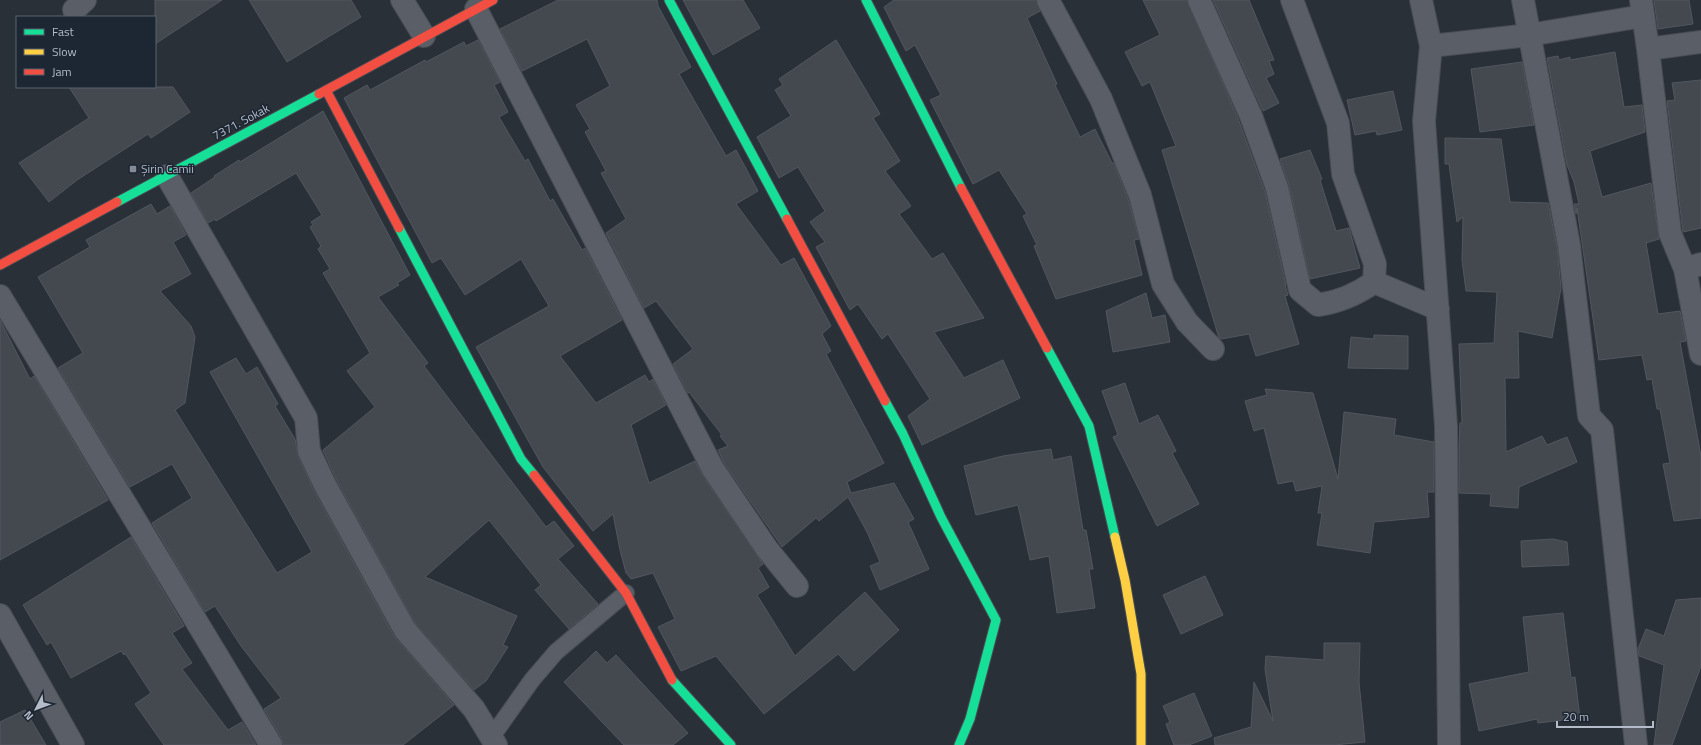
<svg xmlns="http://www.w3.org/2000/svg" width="1701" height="745" viewBox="0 0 1701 745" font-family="'Titillium Web',sans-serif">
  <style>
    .building { fill: #444950; stroke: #52575f }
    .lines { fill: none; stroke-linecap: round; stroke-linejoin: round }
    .lane-casing { stroke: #484c53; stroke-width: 18 }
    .street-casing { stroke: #484c53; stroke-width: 24 }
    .fast-casing { stroke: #484c53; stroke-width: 11 }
    .slow-casing { stroke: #484c53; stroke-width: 11 }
    .jam-casing { stroke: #484c53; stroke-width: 11 }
    .lane { stroke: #5a5e66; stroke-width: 16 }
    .street { stroke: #5a5e66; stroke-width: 22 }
    .fast { stroke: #16e098; stroke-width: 9 }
    .slow { stroke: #ffcf43; stroke-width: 9 }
    .jam { stroke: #f24e42; stroke-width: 9 }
    .poi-dot { fill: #848b96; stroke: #1d2633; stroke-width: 1.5 }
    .labels { text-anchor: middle; stroke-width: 3; stroke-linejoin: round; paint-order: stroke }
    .street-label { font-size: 12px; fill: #b4bcc9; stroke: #1d2633 }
    .poi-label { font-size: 12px; fill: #b4bcc9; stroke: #1d2633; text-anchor: start }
  </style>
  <rect width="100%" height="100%" fill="#2a3038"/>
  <!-- building -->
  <path class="building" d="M155 0H222L155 44Z
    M249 0H351L361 17 287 62Z
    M558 0H657L658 6 691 67 679 74 726 156 736 150 758 191 736 204 781 265 794 258 831 326 822 334 831 351 826 354 884 463 847 482 851 493 894 483 914 519 908 522 929 569 880 590 870 566 880 562 867 532 848 497 819 521 816 518 782 547 724 463 718 450 728 446 720 436 722 435 689 392 688 393 673 364 693 349 656 301 644 308 606 233 626 219 601 173 606 171 585 132 590 129 576 105 610 86 587 39 522 71 500 29Z
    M683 0H743L760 28 713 55Z
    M894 0H1036L1040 11 1027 18 1057 84 1055 85 1080 137 1095 129 1112 163H1114L1128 199 1139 239 1134 240 1142 275 1056 299 1034 246 1037 245 1023 216 1027 214 999 170 973 184 930 100 941 95 915 45 906 51 884 7Z
    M1143 0H1187L1239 121 1265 192 1286 285H1285L1288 295 1285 296 1299 344 1256 356 1249 334 1221 339 1219 338 1162 150 1176 146 1150 82 1142 86 1125 52 1160 35Z
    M1213 0H1249L1274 60 1269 61 1274 74 1266 78 1279 103 1263 111Z
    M1654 0H1689L1693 24 1658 29Z
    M478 40 500 82 494 85 508 112 499 117 525 161 528 159 550 201 553 199 582 250 585 248 622 320 560 356 596 403 645 375 649 382 653 379 666 405 631 425 649 483 695 461 703 476 763 564 758 568 769 587 757 595 795 656 865 592 899 630 854 671 838 654 764 714 716 656 681 671 658 627 675 619 653 573 631 579 626 573 620 550 613 514 593 531 543 467 476 347 549 306 521 259 465 295 441 258 432 263 344 98 367 85 370 90 425 60 426 62 464 42 466 46Z
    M836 40 880 114 873 118 900 161 885 171 911 206 899 214 932 259 943 253 984 318 934 332 964 378 1003 360 1020 398 922 445 908 416 930 399 888 334 882 339 858 304 850 310 816 247 825 242 810 222 825 211 798 167 779 178 757 137 791 116 775 90 783 85 779 79Z
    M1615 52 1624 107 1642 105 1645 132 1590 151 1602 197 1651 183 1659 239 1646 243 1658 314 1680 311 1686 341 1680 342 1701 456V518L1674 521 1663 464 1670 463 1660 409H1657L1652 379 1647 380 1642 355 1599 360 1577 208 1576 214 1574 204H1579L1574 182 1567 165 1547 58 1558 56 1559 60 1570 57V60Z
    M1522 62 1534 125 1480 132 1471 69Z
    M1701 80V228L1683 232 1667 101 1675 100 1672 83Z
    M69 87H173L190 112 151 138 148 134 77 180 49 202 19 163 89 118Z
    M1393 91 1402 130 1377 135 1376 131 1355 135 1347 100Z
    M323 111 410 275 397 283 399 285 378 297 428 363 424 366 546 527 554 521 574 546 558 559 598 604 569 629 535 590 541 585 489 520 425 577 517 616 503 645 508 647 486 681 474 690 415 623 336 479 323 450 375 407 347 371 370 353 323 273 330 269 318 249 321 246 310 227 313 225 311 222 322 215 296 173 216 221 215 219 208 223 191 193 215 177 214 176 239 160 240 162Z
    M1445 138 1501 139 1510 202 1548 203 1557 247 1561 288 1552 338 1518 331 1519 378H1505L1506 452 1542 436 1547 445 1567 437 1577 462 1519 487 1518 508 1490 506 1491 494 1459 493V446L1460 423H1462L1459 344 1494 343 1497 292 1466 291 1462 260 1463 217 1457 222 1449 164H1445Z
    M1310 150 1322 179 1320 180 1336 231 1349 228 1360 268 1310 279 1289 185 1280 159Z
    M151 204 157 214 170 206 186 235 173 242 191 274 160 291 191 326 195 337 185 403 175 410 277 573 312 552 210 372 236 358 246 374 257 367 278 404 275 406 295 439 298 456 314 491 394 636 454 705 403 745H283L282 739 264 709 281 698 241 646 215 606 205 612 152 523 192 498 172 464 130 487 58 368 83 353 38 277 90 247 86 240Z
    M1146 293 1152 318 1165 315 1170 342 1113 352 1106 311Z
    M0 320 30 379 34 376 108 500 0 560Z
    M1374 335 1408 336V369L1348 368 1351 337 1374 339Z
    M1125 383 1139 424 1158 415 1176 451 1172 453 1199 504 1157 526 1113 437 1118 435 1102 391Z
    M1265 389 1313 393 1338 479 1344 412 1396 419 1394 435 1434 442V492H1427L1429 517 1374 522 1370 553 1317 545 1322 513H1318L1322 486 1296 491 1293 481 1278 484 1264 428 1254 431 1245 401 1267 395Z
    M1051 449 1053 460 1071 456 1083 530H1086L1093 569H1089L1095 608 1057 613 1049 556 1030 560 1018 505 976 515 964 466 1003 456Z
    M131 537 184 626 172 633 192 663 182 669 228 730 242 722 256 745H164L135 704 151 693 125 653 124 655 121 651 71 678 51 642 47 645 23 605Z
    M1553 539 1567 542 1569 565 1522 567 1521 541Z
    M1205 576 1223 615 1181 634 1163 595Z
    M1701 598V666L1672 745H1654L1664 665 1639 656 1638 649 1646 629 1664 636 1676 600Z
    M1563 613 1571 678 1575 677 1580 718 1538 723 1537 719 1479 731 1469 684 1529 672 1523 617Z
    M1324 643H1360L1359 682 1365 742 1334 745H1215L1214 738 1251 727 1254 682 1273 721 1265 669 1266 656 1324 660Z
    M596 651 607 663 616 655 688 733 673 745H624L564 682Z
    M1194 693 1212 736 1189 745H1174L1166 724 1170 722 1163 706Z
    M25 710 46 745H0V722Z"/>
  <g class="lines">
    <defs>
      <path id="lane" d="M491 738 532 680 556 652 626 593"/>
      <path id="street" d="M402 0 424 36
        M1048 0 1101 99 1140 195 1163 284 1187 322 1213 349
        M1199 0 1251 116 1277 188 1300 290 1318 305C1339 302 1356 295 1374 282L1375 264 1343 174 1338 123 1292 0
        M1421 0 1431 46 1424 121 1446 426 1449 745
        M1523 0 1569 245 1589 416 1602 430 1636 745
        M1641 0 1648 49 1670 233 1685 269 1701 264
        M476 9 713 469 767 549 797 586
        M74 10 85 0
        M1431 46 1529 35 1643 16
        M1648 49 1701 42
        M167 176 306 418 309 451 325 485 405 630 474 709 496 745
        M1685 269 1701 354
        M1374 282 1438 309
        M0 296 271 745
        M0 615 73 745"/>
      <path id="fast" d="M669 0 787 219
        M866 0 961 188
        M117 202 319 94
        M399 228 521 459 534 475
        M1047 348 1089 426 1115 537
        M885 401 903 434 941 517 996 620 970 719 959 745
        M672 680 731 745"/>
      <path id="slow" d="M1115 537 1125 580 1141 674V745"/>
      <path id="jam" d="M326 90 399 228
        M319 94 493 0
        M961 188 1047 348
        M787 219 885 401
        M0 265 117 202
        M534 475 626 593 672 680"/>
    </defs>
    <!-- lane casing -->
    <use href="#lane" class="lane-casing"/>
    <!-- street casing -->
    <use href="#street" class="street-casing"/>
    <!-- fast casing -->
    <use href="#fast" class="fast-casing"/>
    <!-- slow casing -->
    <use href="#slow" class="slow-casing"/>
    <!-- jam casing -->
    <use href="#jam" class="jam-casing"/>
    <!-- lane -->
    <use href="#lane" class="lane"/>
    <!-- street -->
    <use href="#street" class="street"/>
    <!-- fast -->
    <use href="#fast" class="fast"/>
    <!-- slow -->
    <use href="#slow" class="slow"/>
    <!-- jam -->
    <use href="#jam" class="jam"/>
  </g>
  <!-- markers -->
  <rect class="poi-dot" x="129" y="165" width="8" height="8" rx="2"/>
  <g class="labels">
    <!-- street labels -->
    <g class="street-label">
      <text transform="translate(241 122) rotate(-28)" y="4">7371. Sokak</text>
    </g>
    <!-- poi labels -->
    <g class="poi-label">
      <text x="141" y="173">Şirin Camii</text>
    </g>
  </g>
  <!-- legend -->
  <rect x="16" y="16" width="140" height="72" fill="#1d2633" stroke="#59626f"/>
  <rect x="24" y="29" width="20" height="6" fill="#16e098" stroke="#59626f"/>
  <text x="52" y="36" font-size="12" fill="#b4bcc9">Fast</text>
  <rect x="24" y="49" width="20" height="6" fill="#ffcf43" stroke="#59626f"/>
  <text x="52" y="56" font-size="12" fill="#b4bcc9">Slow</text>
  <rect x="24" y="69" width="20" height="6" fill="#f24e42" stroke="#59626f"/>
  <text x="52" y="76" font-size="12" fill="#b4bcc9">Jam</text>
  <!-- north arrow -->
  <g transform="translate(36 709) rotate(228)" stroke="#1d2633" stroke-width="3" paint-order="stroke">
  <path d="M0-3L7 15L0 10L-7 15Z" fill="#b4bcc9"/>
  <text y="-6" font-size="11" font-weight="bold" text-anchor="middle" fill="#b4bcc9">N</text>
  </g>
  <!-- scale -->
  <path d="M1557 721v6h96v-6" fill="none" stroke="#b4bcc9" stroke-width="2"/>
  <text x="1563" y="721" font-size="12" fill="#b4bcc9" stroke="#1d2633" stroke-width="3" paint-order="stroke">20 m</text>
</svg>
